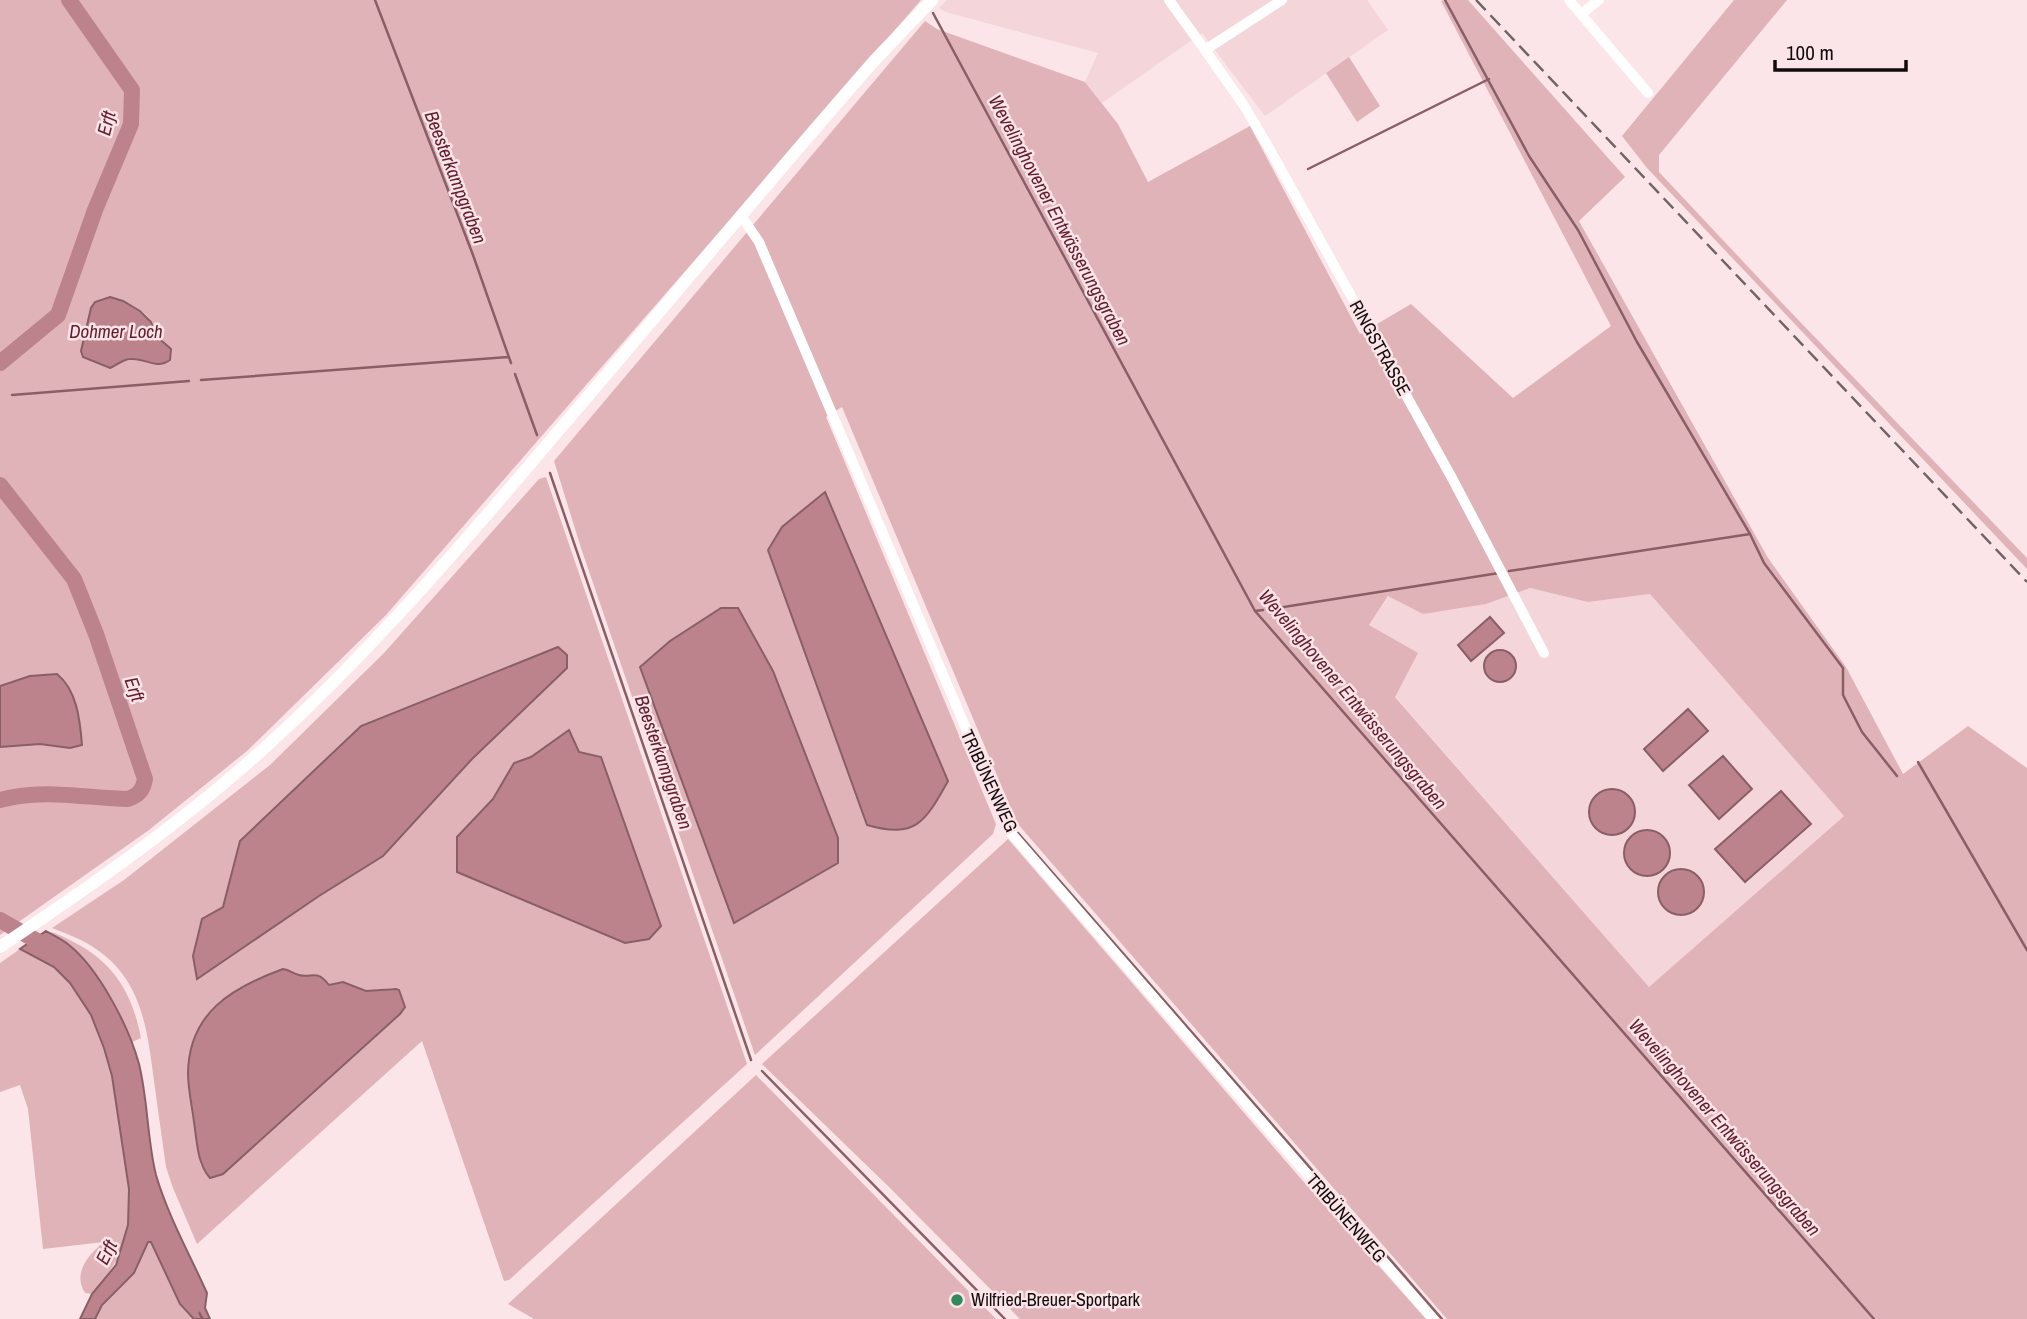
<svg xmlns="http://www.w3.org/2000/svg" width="2027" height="1319" viewBox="0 0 2027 1319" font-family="'Archivo Narrow',sans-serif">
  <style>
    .built { fill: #f4d5d9 }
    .green { fill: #e0b3b9; fill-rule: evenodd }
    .water { fill: #bc838d; stroke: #895f66; stroke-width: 2 }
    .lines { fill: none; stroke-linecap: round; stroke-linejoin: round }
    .stream { stroke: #895f66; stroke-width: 2.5 }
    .river { stroke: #bc838d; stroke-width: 16 }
    .minor { stroke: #fff; stroke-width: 10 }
    .tertiary { stroke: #fff; stroke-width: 12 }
    .rail { stroke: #706365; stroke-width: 2.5; stroke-dasharray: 14 7; stroke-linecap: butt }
    .poi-dot { fill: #31895e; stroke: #fbe5e8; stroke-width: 2.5 }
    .labels { text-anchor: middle; stroke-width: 5; stroke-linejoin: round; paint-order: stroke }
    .street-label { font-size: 18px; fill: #120b0c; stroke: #fbe5e8 }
    .poi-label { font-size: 18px; fill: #120b0c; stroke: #fbe5e8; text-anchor: start }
    .water-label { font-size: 19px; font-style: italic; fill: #631d2f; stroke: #fbe5e8 }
  </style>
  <rect width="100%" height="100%" fill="#fbe5e8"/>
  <!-- built -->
  <path class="built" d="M947 0H1367L1388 30 1265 116 1202 33 1102 103 1085 82 1098 53 946 12 939 8Z
    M1530 588 1588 602 1650 594 1844 816 1649 987 1395 696 1369 625 1389 596 1486 604Z"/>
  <!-- green -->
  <path class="green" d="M0 0H921L386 615 247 751 149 830 0 935V747L40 744 70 748 82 744 74 699 30 676 0 686ZM110 297C123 302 137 305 147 316 156 327 153 335 167 345L170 360C150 373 140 349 113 367L95 302Z
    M1445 0H1468L1625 177 1579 221 1768 558 1846 667 1903 774 1968 726 2027 768V1319H1447L1017 823 842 407 826 417 996 824 993 834 755 1055 581 548 554 461 925 21 937 29 1085 82 1118 124 1148 182 1250 126 1360 334 1411 304 1513 398 1611 326 1441 1ZM1530 588 1588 602 1650 594 1844 816 1649 987 1395 697 1418 653 1369 625 1388 596 1423 614 1486 604ZM721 608H737L773 671 838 838V863L735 923Z
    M1734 0H1787L1659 155V172L1783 304 2027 558V569L1647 168 1622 136Z
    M1349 57 1380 106 1357 122 1326 73Z
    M546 477 747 1064 509 1280 504 1281 422 1041 197 1244 173 1188 166 1167C162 1139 158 1110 154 1081 148 1035 143 986 104 955 89 942 70 935 52 928L124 880 270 765 384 653 539 479ZM567 668 472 759 383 856 319 896 202 919 223 907 313 773 361 726 433 698ZM569 730 579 752 601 757 661 926 457 837 493 799 513 763 531 757ZM283 969C288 971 295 975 301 976 313 977 320 973 329 985L343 982 366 991 393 988 215 1176 210 1178 200 1164 266 977Z
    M1008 839 1302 1180 1426 1319H1020L889 1187 762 1064Z
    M46 931C58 933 70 940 81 946 117 967 133 997 141 1038L132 1042C108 995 94 959 46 931Z
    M20 949C31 954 43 958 53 966 103 1004 114 1082 123 1140 126 1168 132 1196 128 1225 125 1253 109 1273 92 1294L85 1293C72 1273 89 1254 104 1242L43 1249 28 1109 20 1085 0 1092V963Z
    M756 1075 996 1319H534L508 1304Z
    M148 1242H151L194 1319H95L102 1305 134 1273Z"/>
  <!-- water -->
  <path class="water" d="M110 297 123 301 140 311 151 322 156 336 171 349 170 360C156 370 146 358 131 359 123 359 117 365 110 368L83 357 81 351 91 308 95 302Z
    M825 492 948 781C925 822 916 839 867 825L768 550 782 527Z
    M721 608H738L773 671 838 838V863L734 923 640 667 670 641Z
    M1490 617 1504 633 1471 661 1458 645Z
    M558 647 567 655V668L472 759 383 856 319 896 197 979 193 956 202 919 223 907 240 841 361 726Z
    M1484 666a16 16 0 1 1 32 0a16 16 0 1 1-32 0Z
    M57 674C77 690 80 720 82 745L70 748 40 744 0 747V686L30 676Z
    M1688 709 1708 731 1663 771 1644 749Z
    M569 730 579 752 601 757 661 926 649 939 625 943 457 872V837L493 799 514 763 531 757Z
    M1723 756 1752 789 1719 819 1689 785Z
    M1589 812a23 23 0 1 1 46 0a23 23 0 1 1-46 0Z
    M1781 791 1811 824 1745 882 1715 849Z
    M1624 853a23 23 0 1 1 46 0a23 23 0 1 1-46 0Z
    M1658 892a23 23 0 1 1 46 0a23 23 0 1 1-46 0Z
    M46 931C54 936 62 939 69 945 99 969 129 1027 139 1064 148 1100 147 1139 156 1175 168 1216 190 1255 207 1293L205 1308 210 1319H203L199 1312 202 1319H194L180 1304 151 1242H148L134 1273 102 1305 95 1319H80L92 1294 116 1265 128 1225 129 1189 112 1076 104 1048 91 1015 70 983 54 967 20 949Z
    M283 969C290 970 292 973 299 975 312 979 316 968 329 985L343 982 366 991 396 989 399 990 405 1007 400 1014 223 1174 210 1178C197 1163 197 1141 194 1122 192 1106 188 1089 188 1073 189 1013 231 988 283 969Z"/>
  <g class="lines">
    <!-- stream -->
    <path class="stream" d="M375 0 473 255 511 363
      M1445 0 1529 156 1578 230 1637 342 1750 534
      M933 13 1255 611 1874 1319
      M1308 169 1489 79
      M515 374 537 435
      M201 380 508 357
      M12 395 189 381
      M550 473 751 1060
      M1509 571 1750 534 1764 563 1843 668V695L1862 732 1897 776
      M1271 609 1499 573
      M1255 611 1263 610
      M1918 762 2027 950
      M1018 833 1442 1319
      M762 1071 1005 1319"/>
    <!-- river -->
    <path class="river" d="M0 363 58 315 95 210 131 124 132 90 69 0
      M0 485 74 579 96 634 145 779C143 790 139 795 128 799 86 798 41 788 0 800
      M0 920 53 950"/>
    <!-- minor -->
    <path class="minor" d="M1169 0 1205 50 1282 0
      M1569 0 1648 93
      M1581 14 1599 0
      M1205 50 1243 104 1269 148 1452 478 1544 653
      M742 217 759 242 1010 832 1433 1319"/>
    <!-- tertiary -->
    <path class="tertiary" d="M0 947C94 884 187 819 270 743 376 646 468 538 560 429 665 306 768 182 874 61L932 0"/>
    <!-- rail -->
    <path class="rail" d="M1476 0 2027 582"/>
  </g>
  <!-- markers -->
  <circle class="poi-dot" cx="957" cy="1300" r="7"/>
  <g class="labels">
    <!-- street labels -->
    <g class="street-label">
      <text transform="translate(1380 348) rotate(61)" y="6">RINGSTRASSE</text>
      <text transform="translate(989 781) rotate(65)" y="6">TRIBÜNENWEG</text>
      <text transform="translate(1346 1218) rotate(49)" y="6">TRIBÜNENWEG</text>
    </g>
    <!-- poi labels -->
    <g class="poi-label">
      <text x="971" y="1306">Wilfried-Breuer-Sportpark</text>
    </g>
    <!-- water labels -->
    <g class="water-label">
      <text transform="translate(106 123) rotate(-76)" y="7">Erft</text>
      <text transform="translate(456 177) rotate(69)" y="7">Beesterkampgraben</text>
      <text transform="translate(1060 220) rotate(62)" y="7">Wevelinghovener Entwässerungsgraben</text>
      <text x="116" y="338">Dohmer Loch</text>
      <text transform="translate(135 689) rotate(70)" y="7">Erft</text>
      <text transform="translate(1353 699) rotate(50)" y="7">Wevelinghovener Entwässerungsgraben</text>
      <text transform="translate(664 762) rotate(71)" y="7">Beesterkampgraben</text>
      <text transform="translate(1725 1127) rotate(49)" y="7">Wevelinghovener Entwässerungsgraben</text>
      <text transform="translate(106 1252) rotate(-63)" y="7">Erft</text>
    </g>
  </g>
  <!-- scale -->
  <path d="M1775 60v10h131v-10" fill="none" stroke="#120b0c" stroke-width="3.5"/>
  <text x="1786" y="60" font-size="21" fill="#120b0c" stroke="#fbe5e8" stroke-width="5" paint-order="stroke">100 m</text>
</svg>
